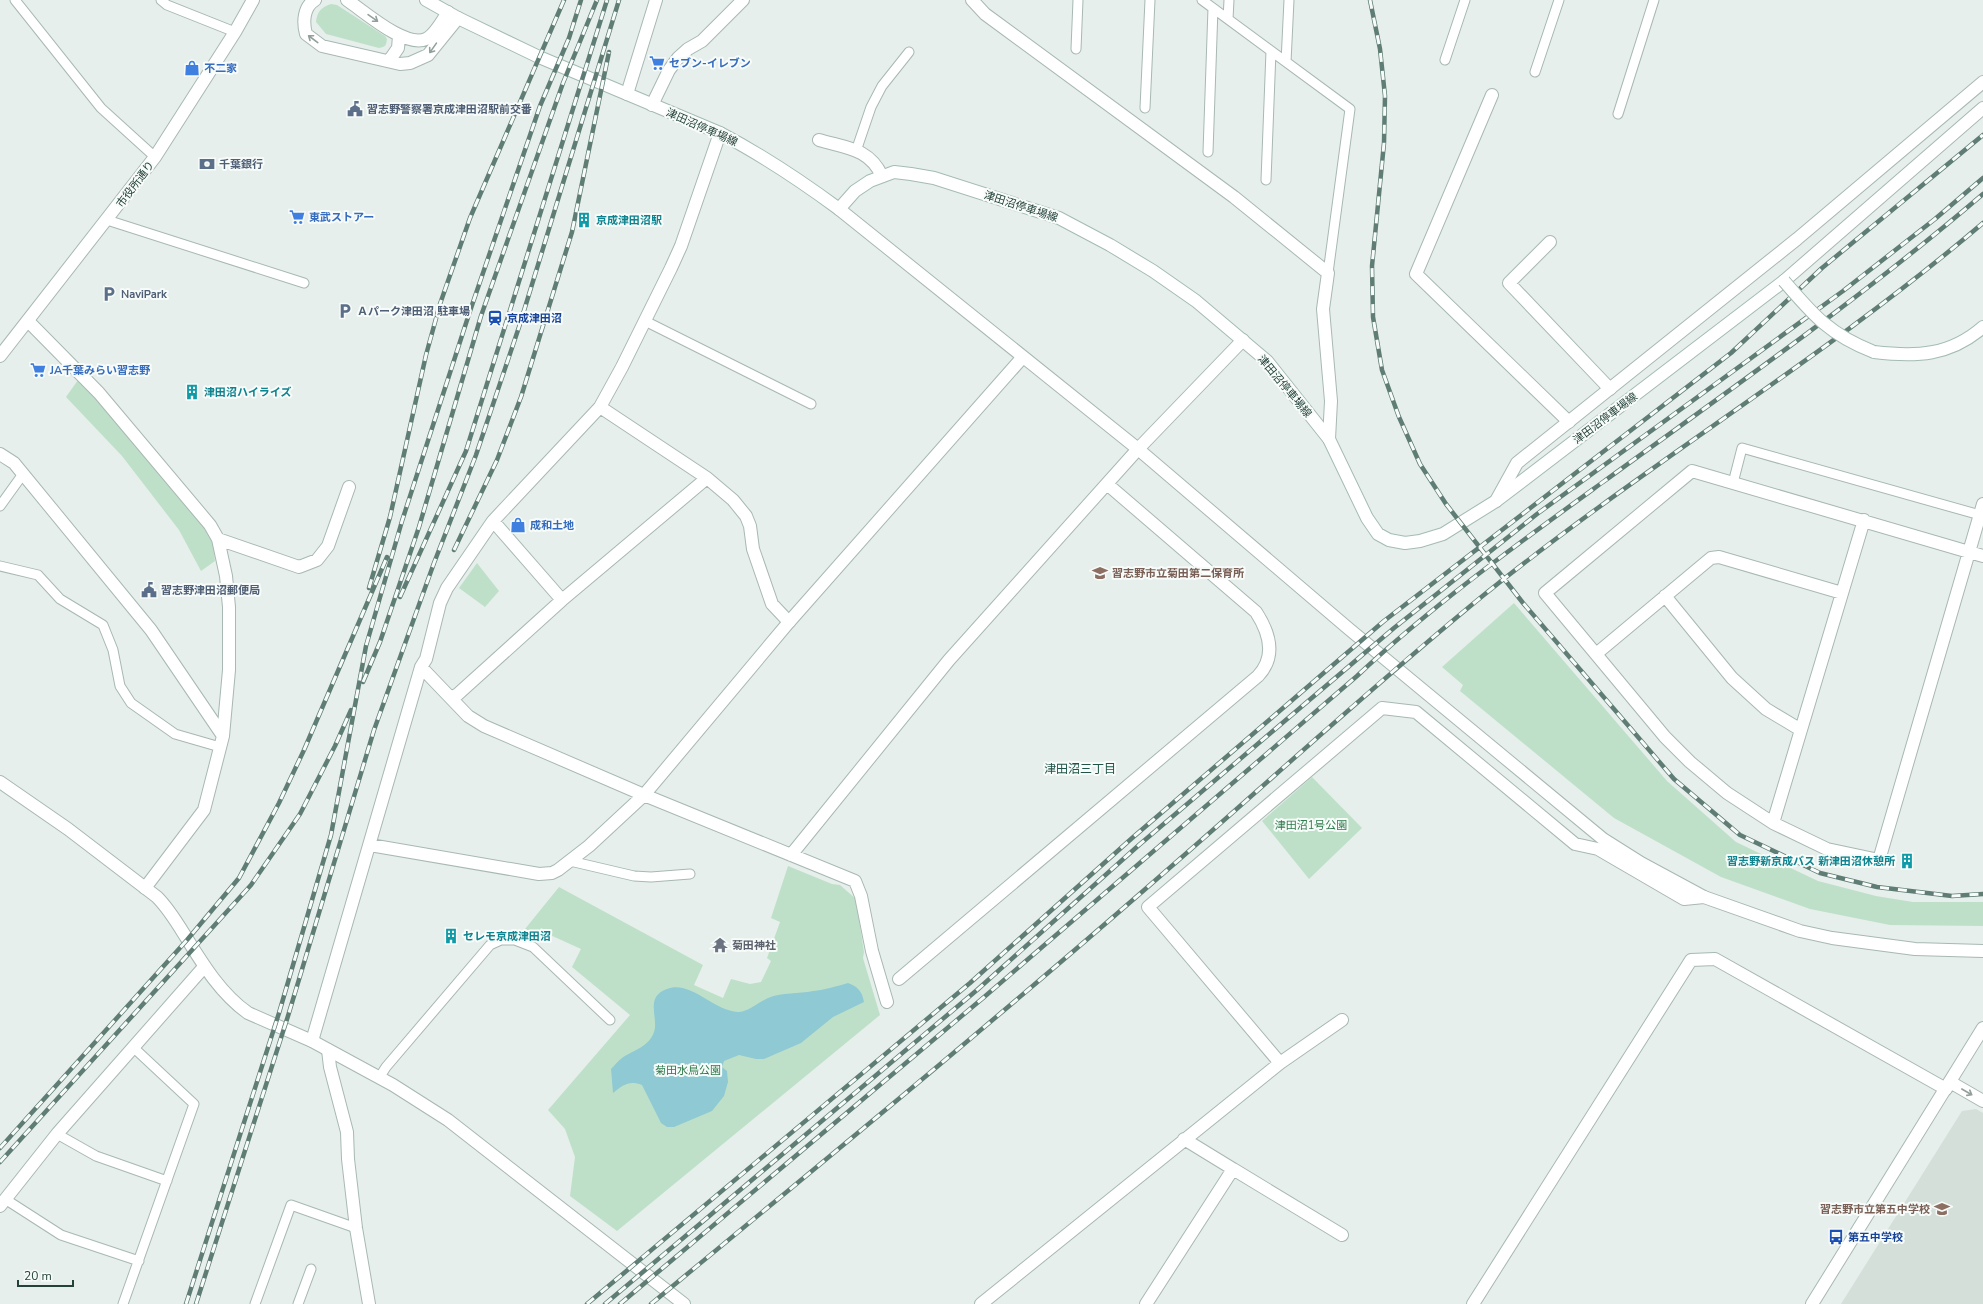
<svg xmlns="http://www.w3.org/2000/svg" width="1983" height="1304" viewBox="0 0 1983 1304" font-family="'Nunito Sans','Noto Sans JP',sans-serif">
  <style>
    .built { fill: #d4dfda }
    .green { fill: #bfe0c8 }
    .water { fill: #8ec9d4 }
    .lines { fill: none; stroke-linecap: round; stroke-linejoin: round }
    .service-casing { stroke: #a8b8b2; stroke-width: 11 }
    .minor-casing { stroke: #a8b8b2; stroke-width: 14 }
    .tertiary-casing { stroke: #a8b8b2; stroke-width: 14 }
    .secondary-casing { stroke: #a4bbb3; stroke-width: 14 }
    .service { stroke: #fff; stroke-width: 9 }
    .minor { stroke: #fff; stroke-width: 12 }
    .tertiary { stroke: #fff; stroke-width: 12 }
    .secondary { stroke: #fff; stroke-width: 12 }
    .rail-casing { stroke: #5f7d75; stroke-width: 4.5 }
    .rail { stroke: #f7fbf9; stroke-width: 3; stroke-dasharray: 9; stroke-linecap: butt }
    .secondary-bridge-casing { stroke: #a4bbb3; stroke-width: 14; stroke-linecap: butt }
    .secondary-bridge { stroke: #fff; stroke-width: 12 }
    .oneway { stroke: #92a09c }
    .labels { text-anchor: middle; stroke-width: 4; stroke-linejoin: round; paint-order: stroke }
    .shop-label { font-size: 11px; font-weight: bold; fill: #366cbe; stroke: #f7fbf9; text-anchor: start }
    .service-label { font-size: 11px; font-weight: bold; fill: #4e5e75; stroke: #f7fbf9; text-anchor: start }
    .street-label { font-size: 11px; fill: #24423a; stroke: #f7fbf9 }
    .culture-label { font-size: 11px; font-weight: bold; fill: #0d838f; stroke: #f7fbf9; text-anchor: start }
    .transit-label { font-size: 11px; font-weight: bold; fill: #164399; stroke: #f7fbf9; text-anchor: start }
    .education-label { font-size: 11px; font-weight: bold; fill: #785e54; stroke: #f7fbf9; text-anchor: start }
    .park-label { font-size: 11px; fill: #2d7a4b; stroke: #f7fbf9 }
    .worship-label { font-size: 11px; font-weight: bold; fill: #5b616d; stroke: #f7fbf9; text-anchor: start }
    .neighbourhood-label { font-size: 12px; fill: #1f5548; stroke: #f7fbf9 }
  </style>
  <rect width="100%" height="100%" fill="#e6efeb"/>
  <!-- built -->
  <path class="built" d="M1976 1109 1983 1113V1304H1841L1962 1111Z"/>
  <!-- green -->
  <path class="green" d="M331 4 337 5 385 36 387 39C386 45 386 47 379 48L326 34 316 22C317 12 321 7 331 4Z
    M78 380 107 408 205 526 213 542 215 561 201 571 179 530 122 456 66 397Z
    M477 563 499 591 485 607 459 588Z
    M1514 603 1667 781 1736 842 1818 881 1876 896 1913 902H1983V926L1890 925 1810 909 1721 877 1614 818 1460 691 1463 685 1442 667Z
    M1312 777 1362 828 1309 879 1262 821Z
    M788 866 832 884 840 885 856 899 864 952 863 958 880 1015 617 1231 570 1196 575 1157 565 1129 548 1110 630 1015 572 967 581 949 548 934 535 937 525 929 559 887 703 965 694 985 723 998 731 979 750 984 761 982 771 961 767 958 780 922 771 918Z"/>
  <!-- water -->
  <path class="water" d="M848 983C858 987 862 991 864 1002L833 1017 801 1043 764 1059H756L739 1055 724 1061 722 1067 727 1071 728 1082 724 1096 712 1111 674 1127H667L661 1123 642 1085C629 1080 623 1085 613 1093L611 1069C614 1066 618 1061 622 1058 633 1050 649 1047 654 1032 659 1018 644 997 667 989 691 980 713 1011 738 1012 748 1012 759 1002 768 998 783 992 798 994 813 991 825 990 837 986 848 983Z"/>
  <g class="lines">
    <defs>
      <path id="service" d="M15 0 101 108 155 157
        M161 0 167 5 235 32
        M1202 0 1350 109 1328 273
        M1228 19 1229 0
        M1076 49 1078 0
        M1445 60 1465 0
        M1286 62 1289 0
        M1535 72 1559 0
        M1145 108 1150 0
        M1618 114 1654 0
        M856 151 871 107 882 86 909 52
        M1208 152 1213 8
        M1266 180 1271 51
        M107 220 304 283
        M645 321 811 404
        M1733 483 1742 448 1980 515
        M0 506 23 474
        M0 566 38 575 60 599 103 625 113 650 120 686 131 703 175 734 220 747
        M570 861 634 876 651 877 690 874
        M379 1078 386 1067 490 945 501 940H515L533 947 610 1020
        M57 1134 96 1156 167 1181
        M5 1199 61 1235 139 1261
        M123 1304 194 1104 134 1048
        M255 1304 291 1205 356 1228
        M298 1304 311 1269"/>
      <path id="minor" d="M315 0C303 7 303 23 306 34L322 46 400 64 410 63 428 55 458 18
        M347 0C365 12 405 48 426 39 435 35 442 21 448 12
        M972 0 985 14 1234 197 1328 273 1323 309 1331 401 1329 439
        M389 61 398 48 399 36
        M627 94 656 0
        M1492 95 1416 274 1569 422
        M652 105 669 70 678 58 688 49 702 41 743 0
        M819 140C846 148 869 148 882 176
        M1550 242 1509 283 1610 389
        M28 321 99 393 210 525 218 539 226 576 229 607V670L223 736 204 810 145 888
        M600 407 707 478 733 500 746 516 750 526 753 549 772 604 789 622
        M0 454 14 463 151 630 223 736
        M1983 504 1969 552 1879 860 1827 849 1773 823 1727 793 1690 762 1665 737 1545 593 1692 471 1969 552 1983 556
        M493 521 562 600
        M218 539 299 567 317 560 328 546 349 487
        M1665 596 1732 678 1766 709 1801 730
        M1596 654 1711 558 1719 557 1842 593
        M421 667 468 716 484 726 644 795 855 881 861 896 872 951 887 1002
        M451 698 458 694 562 600 707 478
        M1773 823 1864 520
        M370 845 539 874 552 873 558 870 589 846 644 795
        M791 855 949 660 1138 449
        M899 979 1258 676C1277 656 1269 632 1256 612L1107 484
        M312 1041 421 667 426 659 440 603 447 588 493 521 600 407 622 367 671 268 681 246 720 133
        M328 1050 330 1067 347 1132 348 1159 356 1228 369 1304
        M1280 1063 1342 1020
        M1950 1082 1983 1101
        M1233 1169 1342 1235
        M0 1206 57 1134 204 967
        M981 1304 1280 1063 1148 907 1382 708 1416 712 1575 844 1598 849 1684 899 1704 897
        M1146 1304 1233 1169 1184 1139
        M1473 1304 1691 960 1715 959 1946 1089"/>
      <path id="tertiary" d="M839 209 1138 449 1349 629 1603 839 1641 863 1704 897 1800 931 1832 938 1915 949 1983 951
        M1784 281 1983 108
        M0 356 155 157 235 32 253 0
        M1138 449 1243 340
        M1496 501 1517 463 1797 239 1983 82
        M0 782 68 829 157 897C168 908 176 921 184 934 202 963 220 993 248 1013L312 1041 393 1085 448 1120 684 1304
        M644 795 789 622 1022 358
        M1812 1304 1983 1028"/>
      <path id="secondary" d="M426 0 458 18 539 57 720 133C762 155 801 181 839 209L855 191 870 181 894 172 911 174 934 178 1059 218 1110 245 1153 271 1196 301 1267 361 1329 439 1367 518 1378 534 1389 540 1405 543 1420 541 1443 534 1496 501 1784 281
        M1874 352C1916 357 1950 356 1983 327"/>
    </defs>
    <!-- service casing -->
    <use href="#service" class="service-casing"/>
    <!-- minor casing -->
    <use href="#minor" class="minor-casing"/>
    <!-- tertiary casing -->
    <use href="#tertiary" class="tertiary-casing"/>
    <!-- secondary casing -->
    <use href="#secondary" class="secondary-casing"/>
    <!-- service -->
    <use href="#service" class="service"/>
    <!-- minor -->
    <use href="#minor" class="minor"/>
    <!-- tertiary -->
    <use href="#tertiary" class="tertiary"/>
    <!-- secondary -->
    <use href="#secondary" class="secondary"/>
    <defs>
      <path id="rail" d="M1370 0 1380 49 1385 96 1384 143 1372 266 1373 317 1382 370 1399 417 1420 464 1446 504 1523 603 1674 779 1740 835 1820 873 1877 887 1952 896 1983 894
        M454 550 497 460 521 397 572 232 609 52
        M369 588 390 517 426 355 440 304 470 218 564 0
        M400 597 466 451 607 0
        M363 682 380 642 419 527 481 316 563 83 597 0
        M0 1148 187 940 239 878 279 803 304 750 387 557
        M0 1162 251 885 300 814 335 746 351 710
        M186 1304 279 1013 331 835 366 646 402 521 469 314 540 106 569 38 581 0
        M196 1304 288 1016 374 730 434 563 476 455 519 327 619 0
        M587 1304 970 983 1131 839 1384 621 1731 353 1822 268 1983 135
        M605 1304 977 990 1139 845 1394 628 1537 514 1843 291 1935 219 1983 178
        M620 1304 983 998 1357 676C1434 604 1519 543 1603 482 1732 388 1863 297 1983 194
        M651 1304C824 1161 997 1019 1166 871 1272 779 1376 683 1485 594 1646 464 1825 358 1983 223"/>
    </defs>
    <!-- rail casing -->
    <use href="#rail" class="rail-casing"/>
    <!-- rail -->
    <use href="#rail" class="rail"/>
    <defs>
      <path id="secondary-bridge" d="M1784 281C1813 315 1830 335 1874 352"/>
    </defs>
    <!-- secondary-bridge casing -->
    <use href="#secondary-bridge" class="secondary-bridge-casing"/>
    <!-- secondary-bridge -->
    <use href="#secondary-bridge" class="secondary-bridge"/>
  </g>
  <!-- one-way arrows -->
  <defs><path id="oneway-shaft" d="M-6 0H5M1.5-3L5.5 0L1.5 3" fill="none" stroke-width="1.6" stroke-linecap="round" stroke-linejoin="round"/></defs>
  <g class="oneway">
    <use href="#oneway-shaft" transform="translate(373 18) rotate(35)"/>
    <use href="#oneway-shaft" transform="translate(313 39) rotate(-143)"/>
    <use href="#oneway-shaft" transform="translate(433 48) rotate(125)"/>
    <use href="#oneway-shaft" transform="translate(1967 1092) rotate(30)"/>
  </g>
  <!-- icons -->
  <defs>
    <symbol id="supermarket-bare" viewBox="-9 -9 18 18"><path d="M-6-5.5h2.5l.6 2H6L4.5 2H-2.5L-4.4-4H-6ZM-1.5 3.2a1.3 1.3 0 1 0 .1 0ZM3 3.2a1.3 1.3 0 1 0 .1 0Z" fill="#3f7fe0" stroke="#f7fbf9" stroke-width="2.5" paint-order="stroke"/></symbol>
    <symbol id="shop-bare" viewBox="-9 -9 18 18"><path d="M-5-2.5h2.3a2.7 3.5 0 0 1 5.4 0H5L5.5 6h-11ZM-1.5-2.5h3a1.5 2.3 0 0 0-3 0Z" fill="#3f7fe0" stroke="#f7fbf9" stroke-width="2.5" paint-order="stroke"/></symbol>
    <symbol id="civic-bare" viewBox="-9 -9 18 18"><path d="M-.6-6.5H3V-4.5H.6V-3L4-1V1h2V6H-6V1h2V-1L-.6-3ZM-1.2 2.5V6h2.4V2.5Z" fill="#5c6f8a" stroke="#f7fbf9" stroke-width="2.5" paint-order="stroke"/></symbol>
    <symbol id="bank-bare" viewBox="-9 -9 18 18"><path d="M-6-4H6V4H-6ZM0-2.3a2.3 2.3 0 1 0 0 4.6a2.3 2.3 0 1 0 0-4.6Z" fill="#5c6f8a" stroke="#f7fbf9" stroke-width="2.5" paint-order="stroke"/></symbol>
    <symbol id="building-bare" viewBox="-9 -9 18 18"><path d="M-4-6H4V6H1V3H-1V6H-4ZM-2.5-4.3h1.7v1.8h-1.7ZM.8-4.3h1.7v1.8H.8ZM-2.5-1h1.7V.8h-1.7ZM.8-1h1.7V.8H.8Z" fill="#0f9aa8" stroke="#f7fbf9" stroke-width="2.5" paint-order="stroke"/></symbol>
    <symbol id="parking-bare" viewBox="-9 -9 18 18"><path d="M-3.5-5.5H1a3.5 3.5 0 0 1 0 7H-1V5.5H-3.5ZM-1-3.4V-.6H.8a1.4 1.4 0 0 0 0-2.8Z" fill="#5c6f8a" stroke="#f7fbf9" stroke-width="2.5" paint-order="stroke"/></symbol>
    <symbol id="station-bare" viewBox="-9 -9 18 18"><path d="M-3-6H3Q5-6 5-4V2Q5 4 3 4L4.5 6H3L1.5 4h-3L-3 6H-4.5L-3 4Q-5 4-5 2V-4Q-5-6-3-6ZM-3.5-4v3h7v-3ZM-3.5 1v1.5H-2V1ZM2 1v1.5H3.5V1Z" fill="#1a4fb4" stroke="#f7fbf9" stroke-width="2.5" paint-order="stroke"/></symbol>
    <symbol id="school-bare" viewBox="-9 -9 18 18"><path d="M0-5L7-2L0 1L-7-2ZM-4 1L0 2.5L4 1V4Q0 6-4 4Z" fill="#8d6e63" stroke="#f7fbf9" stroke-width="2.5" paint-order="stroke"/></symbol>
    <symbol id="temple-bare" viewBox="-9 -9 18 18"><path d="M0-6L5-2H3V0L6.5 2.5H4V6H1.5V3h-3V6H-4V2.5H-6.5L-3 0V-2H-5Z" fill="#6b7280" stroke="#f7fbf9" stroke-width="2.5" paint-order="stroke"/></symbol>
    <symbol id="bus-bare" viewBox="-9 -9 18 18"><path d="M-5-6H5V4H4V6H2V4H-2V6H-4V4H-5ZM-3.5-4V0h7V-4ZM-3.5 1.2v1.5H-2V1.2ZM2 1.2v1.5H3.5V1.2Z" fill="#1a4fb4" stroke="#f7fbf9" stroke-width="2.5" paint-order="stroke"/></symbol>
  </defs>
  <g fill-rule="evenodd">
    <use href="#supermarket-bare" x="646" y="52" width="22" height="22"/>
    <use href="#shop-bare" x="181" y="57" width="22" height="22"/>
    <use href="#civic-bare" x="344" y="98" width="22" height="22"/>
    <use href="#bank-bare" x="196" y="153" width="22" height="22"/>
    <use href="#supermarket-bare" x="286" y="206" width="22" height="22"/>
    <use href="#building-bare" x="573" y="209" width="22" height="22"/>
    <use href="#parking-bare" x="98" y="283" width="22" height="22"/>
    <use href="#parking-bare" x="334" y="300" width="22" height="22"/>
    <use href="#station-bare" x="484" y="307" width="22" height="22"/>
    <use href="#supermarket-bare" x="27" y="359" width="22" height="22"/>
    <use href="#building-bare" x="181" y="381" width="22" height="22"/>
    <use href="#shop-bare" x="507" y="514" width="22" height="22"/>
    <use href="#school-bare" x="1089" y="562" width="22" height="22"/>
    <use href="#civic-bare" x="138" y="579" width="22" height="22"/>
    <use href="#building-bare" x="1896" y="850" width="22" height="22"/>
    <use href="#building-bare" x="440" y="925" width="22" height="22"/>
    <use href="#temple-bare" x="709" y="934" width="22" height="22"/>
    <use href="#school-bare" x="1931" y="1198" width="22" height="22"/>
    <use href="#bus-bare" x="1825" y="1226" width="22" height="22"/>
  </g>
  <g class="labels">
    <!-- shop labels -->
    <g class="shop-label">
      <text x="669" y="67">セブン-イレブン</text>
      <text x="204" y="72">不二家</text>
      <text x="309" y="221">東武ストアー</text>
      <text x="50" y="374">JA千葉みらい習志野</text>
      <text x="530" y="529">成和土地</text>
    </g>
    <!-- service labels -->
    <g class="service-label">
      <text x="367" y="113">習志野警察署京成津田沼駅前交番</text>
      <text x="219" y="168">千葉銀行</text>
      <text x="121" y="298">NaviPark</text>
      <text x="357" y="315">Ａパーク津田沼 駐車場</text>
      <text x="161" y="594">習志野津田沼郵便局</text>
    </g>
    <!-- street labels -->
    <g class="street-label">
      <text transform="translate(702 127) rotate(24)" y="4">津田沼停車場線</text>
      <text transform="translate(135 184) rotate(-53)" y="4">市役所通り</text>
      <text transform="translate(1021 206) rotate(18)" y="4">津田沼停車場線</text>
      <text transform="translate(1285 386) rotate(50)" y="4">津田沼停車場線</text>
      <text transform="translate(1605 418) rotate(-37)" y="4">津田沼停車場線</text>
    </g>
    <!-- culture labels -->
    <g class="culture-label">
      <text x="596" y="224">京成津田沼駅</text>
      <text x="204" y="396">津田沼ハイライズ</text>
      <text x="1895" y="865" text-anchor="end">習志野新京成バス 新津田沼休憩所</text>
      <text x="463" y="940">セレモ京成津田沼</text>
    </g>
    <!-- transit labels -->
    <g class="transit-label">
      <text x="507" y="322">京成津田沼</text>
      <text x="1848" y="1241">第五中学校</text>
    </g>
    <!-- education labels -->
    <g class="education-label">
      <text x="1112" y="577">習志野市立菊田第二保育所</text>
      <text x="1930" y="1213" text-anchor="end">習志野市立第五中学校</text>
    </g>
    <!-- park labels -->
    <g class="park-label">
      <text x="1311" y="829">津田沼1号公園</text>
      <text x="688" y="1074">菊田水鳥公園</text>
    </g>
    <!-- worship labels -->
    <g class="worship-label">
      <text x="732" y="949">菊田神社</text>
    </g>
    <!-- neighbourhood labels -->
    <g class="neighbourhood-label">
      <text x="1080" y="773">津田沼三丁目</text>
    </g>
  </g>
  <!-- scale -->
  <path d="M18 1280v6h55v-6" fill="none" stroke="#24423a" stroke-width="2"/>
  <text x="24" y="1280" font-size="12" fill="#24423a" stroke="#f7fbf9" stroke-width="3" paint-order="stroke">20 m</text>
</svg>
